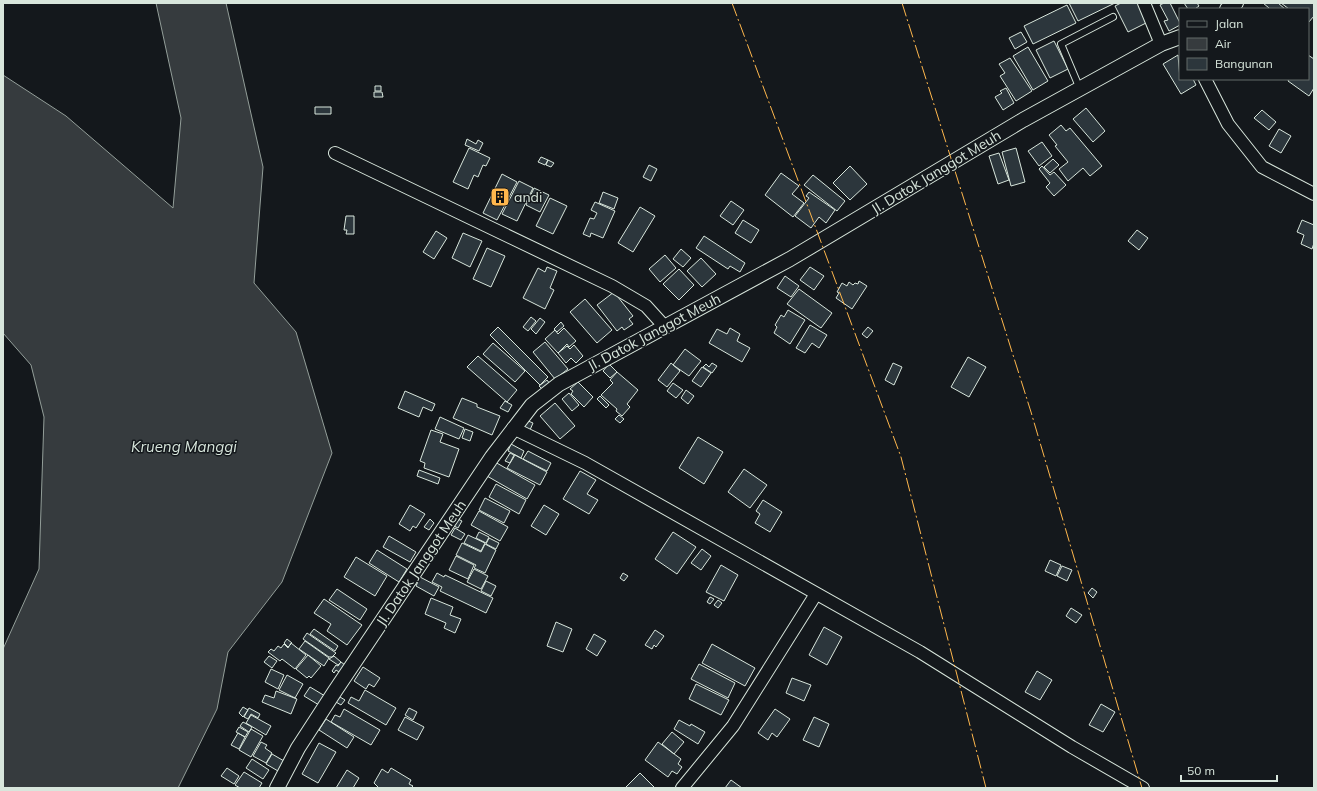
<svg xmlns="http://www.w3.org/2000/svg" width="1317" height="791" viewBox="0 0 1317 791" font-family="Mulish,sans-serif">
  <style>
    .water { fill: #363b3e; stroke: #939e99 }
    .building { fill: #2c363c; stroke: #d8e6dc }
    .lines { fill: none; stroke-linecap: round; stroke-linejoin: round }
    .service-casing { stroke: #d8e6dc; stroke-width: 8 }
    .minor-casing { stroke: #d8e6dc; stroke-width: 14 }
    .tertiary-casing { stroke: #d8e6dc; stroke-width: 16 }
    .service { stroke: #14181c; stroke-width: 6 }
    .minor { stroke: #14181c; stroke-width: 12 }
    .tertiary { stroke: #14181c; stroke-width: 14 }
    .power { stroke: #ffb74d; stroke-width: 1; stroke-dasharray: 14 3 2 3; stroke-linecap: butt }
    .labels { text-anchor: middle; stroke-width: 3; stroke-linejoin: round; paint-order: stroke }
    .street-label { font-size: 14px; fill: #d8e6dc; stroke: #14181c }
    .poi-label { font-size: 14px; fill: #d8e6dc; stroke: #14181c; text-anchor: start }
    .water-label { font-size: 15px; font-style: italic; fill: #d8e6dc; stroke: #14181c }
  </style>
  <rect width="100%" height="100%" fill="#14181c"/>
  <!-- water -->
  <path class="water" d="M156 3H226L263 167 254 283 296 332 332 453 282 582 228 652 217 709 178 788H3V649L39 569 44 417 31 365 3 333V75L66 116 173 208 181 118Z"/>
  <!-- building -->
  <path class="building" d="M1069 3H1115L1078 21Z
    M1121 3H1139L1148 22 1128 32 1115 6Z
    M1164 3H1170L1180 23V25L1169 31 1164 21 1168 20 1160 5Z
    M1184 3H1197L1199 6 1195 9H1188Z
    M1263 3H1278L1285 9H1268L1269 8Z
    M1281 3H1314V16L1308 23V9H1289Z
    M1067 5 1076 23 1033 44 1024 26Z
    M1021 32 1027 42 1015 49 1009 38Z
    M1054 41 1068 69 1050 78 1036 50Z
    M1028 47 1048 81 1033 90 1013 56Z
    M1178 55 1180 79H1193L1196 85 1181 94 1163 64Z
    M1308 55 1314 59V88L1309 96 1288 81 1289 79H1308Z
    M1010 58 1032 91 1016 101 1000 76 1005 73 999 64Z
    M375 86H381V91H375Z
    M1006 88 1014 103 1003 110 995 97 1002 93 1000 91Z
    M374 92H382L383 97H374Z
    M315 107H331V114H315Z
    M1086 108 1105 131 1093 142 1073 119Z
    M1262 110 1276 122 1269 130 1254 118Z
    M1061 125 1066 131 1070 128 1102 166 1090 176 1083 168 1068 181 1059 169 1068 162 1055 146 1057 145 1049 135Z
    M1279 129 1291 136 1281 153 1269 146Z
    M467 139 476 144 478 140 483 143 479 151 465 145Z
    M1042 142 1052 156 1039 166 1028 151Z
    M469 148 490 158 486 166 483 165 478 177 474 175 468 189 453 182Z
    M1016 148 1025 182 1011 186 1002 152Z
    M999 153 1009 180 998 184 989 156Z
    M541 157 548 160 545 165 538 162Z
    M1053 159 1059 165 1050 173 1044 167Z
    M548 160 554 163 551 167 546 165Z
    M649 165 657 169 651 181 643 177Z
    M850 166 867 184 850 200 833 183Z
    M1042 166 1050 175 1054 172 1066 185 1054 196 1046 187 1050 183 1039 169Z
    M781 173 799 186 792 194 804 203 793 217 765 195Z
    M502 174 517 182 497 220 483 213Z
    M813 175 845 201 837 211 804 185Z
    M519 181 533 188 517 221 502 214Z
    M534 188 549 195 540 212 526 205Z
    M603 192 618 198 614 209 599 203Z
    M809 192 835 210 826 223 819 217 811 228 795 216 809 198 806 196Z
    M550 198 567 206 553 234 536 226Z
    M731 201 744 210 733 225 720 216Z
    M595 202 615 211 603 238 591 233 590 237 583 234 590 218 594 219 597 213 591 210Z
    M640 207 655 216 633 252 618 243Z
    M346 216H354V234H346L347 230H344Z
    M743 220 759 230 751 243 735 233Z
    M1302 220 1314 225V243L1312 249 1301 244 1304 235 1297 232Z
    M1137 230 1148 238 1139 250 1128 241Z
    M436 231 447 238 434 259 423 252Z
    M463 233 482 241 470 267 452 258Z
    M704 236 745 263 740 272 730 266 728 269 696 248Z
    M487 248 505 256 491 287 473 279Z
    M681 249 691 258 683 267 673 259Z
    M665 255 676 268 660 282 649 269Z
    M701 258 716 274 702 287 687 271Z
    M547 267 557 271 550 288 554 290 545 309 523 298 538 268 545 272Z
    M810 267 824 276 814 290 800 280Z
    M679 269 694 285 679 300 663 284Z
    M785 276 799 286 791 297 777 288Z
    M859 281 867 286 852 309 836 298 839 293 837 292 842 283 847 286 849 282 853 285 855 283 858 284Z
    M799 289 832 313 821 328 787 304Z
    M614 292 633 316 629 319 633 324 624 330 622 327 617 331 597 305Z
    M585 299 612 330 597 343 570 312Z
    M788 310 805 320 790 344 774 333 777 327 775 325 781 315 784 317Z
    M531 317 536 321 528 331 523 327Z
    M540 318 545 322 536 334 531 329Z
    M561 322 564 326 557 332 554 329Z
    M810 325 827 335 819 348 812 343 805 353 796 348Z
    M498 327 548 377 540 385 490 335Z
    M868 327 873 331 867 338 862 334Z
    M564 328 576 341 569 347 567 344 558 353 545 339 555 330 558 334Z
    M730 328 740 334 737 341 750 348 742 362 709 343 717 329 727 334Z
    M545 342 568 369 555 379 533 352Z
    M493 343 525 371 515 382 483 354Z
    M574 345 583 356 576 363 571 358 566 363 558 353 567 346 570 349Z
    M685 349 701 361 689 376 673 365Z
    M478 356 517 390 507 402 467 367Z
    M968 357 986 367 969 397 951 387Z
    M671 363 680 371 667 387 658 380Z
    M712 363 717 366 712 373 703 367 706 364 709 367Z
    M893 363 902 367 894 385 885 380Z
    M609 364 617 372 610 378 603 371Z
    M702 367 711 373 701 387 692 381Z
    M617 372 638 390 627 404 630 407 622 416 616 411 617 409 601 395 613 383 610 380Z
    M547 380 550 384 543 390 539 386Z
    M578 382 593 397 584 407 571 394 573 391 570 389Z
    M673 383 683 390 676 398 667 391Z
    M686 390 694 396 688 404 681 398Z
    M405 391 435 404 432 411 423 407 419 417 398 408Z
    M569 393 579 405 572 411 562 399Z
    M600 396 609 405 606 408 597 399Z
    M462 398 477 404V407L500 416 492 435 453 418Z
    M505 401 512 405 508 412 500 408Z
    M555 403 575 426 560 439 540 416Z
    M619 415 624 419 620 423 615 419Z
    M440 417 464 428 459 439 435 429Z
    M526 420 533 423 530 430 523 427Z
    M465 429 473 432 470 441 462 438Z
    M431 430 443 434 440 442 459 449 449 477 424 468 425 463 420 461Z
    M698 437 723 452 704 484 679 468Z
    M511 444 524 451 521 458 508 451Z
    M528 451 551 463 547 471 523 459Z
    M510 453 514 455 510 463 505 461Z
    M515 455 547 472 540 485 507 468Z
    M495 462 535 485 527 499 487 476Z
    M744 469 767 485 750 508 728 492Z
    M419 470 440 478 438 484 417 476Z
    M580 471 596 480 587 494 598 500 589 514 563 499Z
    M496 484 526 500 519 514 489 497Z
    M485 498 510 511 504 523 479 510Z
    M763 500 782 512 770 532 755 523 760 514 756 511Z
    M410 505 425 514 416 528 413 526 410 531 399 524Z
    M544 505 559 514 546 535 531 526Z
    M479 511 508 527 500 541 471 525Z
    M430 519 434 523 429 530 424 527Z
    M458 519 462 521 458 528 454 526Z
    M455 528 465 534 461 540 451 535Z
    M479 532 489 537 486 543 476 538Z
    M673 532 696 547 677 574 655 559Z
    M468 535 485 543 481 551 464 543Z
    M389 536 416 552 410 562 383 547Z
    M489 538 499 543 496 549 486 544Z
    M462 543 481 552 485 544 496 550 485 573 474 568 476 565 456 555Z
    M702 549 711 556 701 570 691 563Z
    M377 550 407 569 399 582 369 563Z
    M456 556 474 565 468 579 449 570Z
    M356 557 387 576 375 596 344 577Z
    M1050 560 1061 565 1056 576 1045 571Z
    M721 565 738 575 724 601 706 592Z
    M1062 566 1072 570 1067 581 1057 576Z
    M474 569 488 576 481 589 467 582Z
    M437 573 444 577 445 575 493 598 486 613 440 591 442 587 432 582Z
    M623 573 628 576 624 581 620 578Z
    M420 577 439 587 434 596 416 586Z
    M486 581 496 586 491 596 481 591Z
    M1092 588 1097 592 1093 598 1088 593Z
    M337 589 367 609 360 620 329 600Z
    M710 597 714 599 710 604 707 602Z
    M431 598 453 607 450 615 461 619 455 633 444 628 446 623 425 614Z
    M324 599 362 625 347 645 327 631 331 624 314 613Z
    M718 600 722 603 718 608 714 605Z
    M1071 608 1082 615 1076 623 1066 616Z
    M556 622 572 629 563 652 547 646Z
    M824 627 842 637 827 665 809 655Z
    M314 629 338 646 335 651 310 634Z
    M655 630 664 636 656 647 654 645 652 649 645 645Z
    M307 633 336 653 332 657H329L303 639Z
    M594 634 606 641 597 656 586 649Z
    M287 639 292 643 288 647 284 643Z
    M305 641 329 658 324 666 299 649Z
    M291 643 306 655 295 669 282 659 280 661 268 652 271 649 274 651 278 646 281 648 284 644 288 648Z
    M712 644 755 668 745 686 702 663Z
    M308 655 321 666 311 678 309 676 307 678 296 669Z
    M269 656 277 661 272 668 264 662Z
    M334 656 341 662 338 665 329 659Z
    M341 662 345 665 339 672 336 670 334 673 332 671 336 665 338 666Z
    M699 664 735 683 728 698 691 679Z
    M363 667 380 678 374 687 369 684 366 689 354 681Z
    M271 669 284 675 278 689 265 682Z
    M1037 671 1052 680 1040 700 1025 692Z
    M287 675 303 684 295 698 279 690Z
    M792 678 811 685 804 701 786 693Z
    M696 684 729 700 721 715 689 699Z
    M310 687 325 696 319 705 304 696Z
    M365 690 396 708 386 725 348 703 351 697 359 701Z
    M276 691 297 699 291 714 262 702 265 695 274 698Z
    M340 697 345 700 341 705 336 702Z
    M1101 704 1115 712 1103 732 1089 725Z
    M243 707 248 710 243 717 239 713Z
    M249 708 260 714 258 718 251 714 248 719 244 717Z
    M409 708 417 712 413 720 405 715Z
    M344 709 380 730 371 745 331 722 335 715 340 717Z
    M775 709 790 719 777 737 772 733 768 740 758 733Z
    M251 715 271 726 266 735 246 723Z
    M405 717 424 727 417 740 398 730Z
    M814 717 829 724 819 747 803 740Z
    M326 719 354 737 347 748 319 730Z
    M679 720 690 726 691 724 705 732 698 744 674 729Z
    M243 722 252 727 249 732 240 726Z
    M239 727 248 732 245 737 236 732Z
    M251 729 263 736 251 757 239 750Z
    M672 732 684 742 674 754 662 744Z
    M238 733 245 737 239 749 231 745Z
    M261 742 267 745 265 748 272 753 266 763 253 756Z
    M658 742 681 759 678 764 682 767 677 774 672 771 668 777 645 760Z
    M319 743 336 752 318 783 302 774Z
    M272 754 284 761 278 771 266 764Z
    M252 759 269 770 263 779 246 768Z
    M227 768 239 776 234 784 221 776Z
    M391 768 411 780 409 784 413 786 411 788H379L374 783 382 769 388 773Z
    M347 770 359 778 353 788H336Z
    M244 772 262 783 259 788H240L235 785Z
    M640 773 655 788H625Z
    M731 780 742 788H725Z"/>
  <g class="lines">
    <defs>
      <path id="service" d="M1080 89 1061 44 1113 17"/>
      <path id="minor" d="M1144 3 1161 44
        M1205 79 1228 124 1262 167 1314 194
        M335 153 612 286 646 306 665 327
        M513 428 585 463 920 652 1072 747 1143 788
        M682 788 733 726 816 594"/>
      <path id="tertiary" d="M1227 9 1236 3
        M277 788 298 748 335 691 492 457 532 405 559 384 790 259 1023 120 1161 44 1180 37"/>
    </defs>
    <!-- service casing -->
    <use href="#service" class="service-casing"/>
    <!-- minor casing -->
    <use href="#minor" class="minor-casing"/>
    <!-- tertiary casing -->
    <use href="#tertiary" class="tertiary-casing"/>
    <!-- service -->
    <use href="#service" class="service"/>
    <!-- minor -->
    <use href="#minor" class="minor"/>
    <!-- tertiary -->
    <use href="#tertiary" class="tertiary"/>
    <!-- power -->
    <path class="power" d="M732 3 901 457 986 788
      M902 3 1031 412 1142 788"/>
  </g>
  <!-- icons -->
  <defs>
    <symbol id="building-square" viewBox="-11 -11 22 22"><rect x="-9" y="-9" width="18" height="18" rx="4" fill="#ffb74d" stroke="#14181c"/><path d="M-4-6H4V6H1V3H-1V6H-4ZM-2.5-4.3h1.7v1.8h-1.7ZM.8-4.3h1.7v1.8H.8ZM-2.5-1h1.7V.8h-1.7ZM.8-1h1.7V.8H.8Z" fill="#111"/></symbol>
  </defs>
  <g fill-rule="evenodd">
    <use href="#building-square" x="489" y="186" width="22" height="22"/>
  </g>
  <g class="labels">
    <!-- street labels -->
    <g class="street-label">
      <text transform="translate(936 172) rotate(-31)" y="5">JI. Datok Janggot Meuh</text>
      <text transform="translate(654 332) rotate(-28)" y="5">JI. Datok Janggot Meuh</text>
      <text transform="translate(421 563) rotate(-56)" y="5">JI. Datok Janggot Meuh</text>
    </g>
    <!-- poi labels -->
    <g class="poi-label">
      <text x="514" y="202">andi</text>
    </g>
    <!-- water labels -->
    <g class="water-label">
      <text x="184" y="452">Krueng Manggi</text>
    </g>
  </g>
  <!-- border -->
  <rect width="1317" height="791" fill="none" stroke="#d8e6dc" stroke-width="8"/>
  <!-- legend -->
  <rect x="1179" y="8" width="130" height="72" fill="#14181c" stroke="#626a69"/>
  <rect x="1187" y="21" width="20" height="6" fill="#14181c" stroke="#626a69"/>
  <text x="1215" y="28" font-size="12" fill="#d8e6dc">Jalan</text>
  <rect x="1187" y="38" width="20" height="12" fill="#363b3e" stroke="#626a69"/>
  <text x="1215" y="48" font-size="12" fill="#d8e6dc">Air</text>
  <rect x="1187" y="58" width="20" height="12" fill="#2c363c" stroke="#626a69"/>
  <text x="1215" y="68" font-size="12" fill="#d8e6dc">Bangunan</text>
  <!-- scale -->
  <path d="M1181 775v6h96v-6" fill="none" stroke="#d8e6dc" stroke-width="2"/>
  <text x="1187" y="775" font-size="12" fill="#d8e6dc" stroke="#14181c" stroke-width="3" paint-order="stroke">50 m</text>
</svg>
